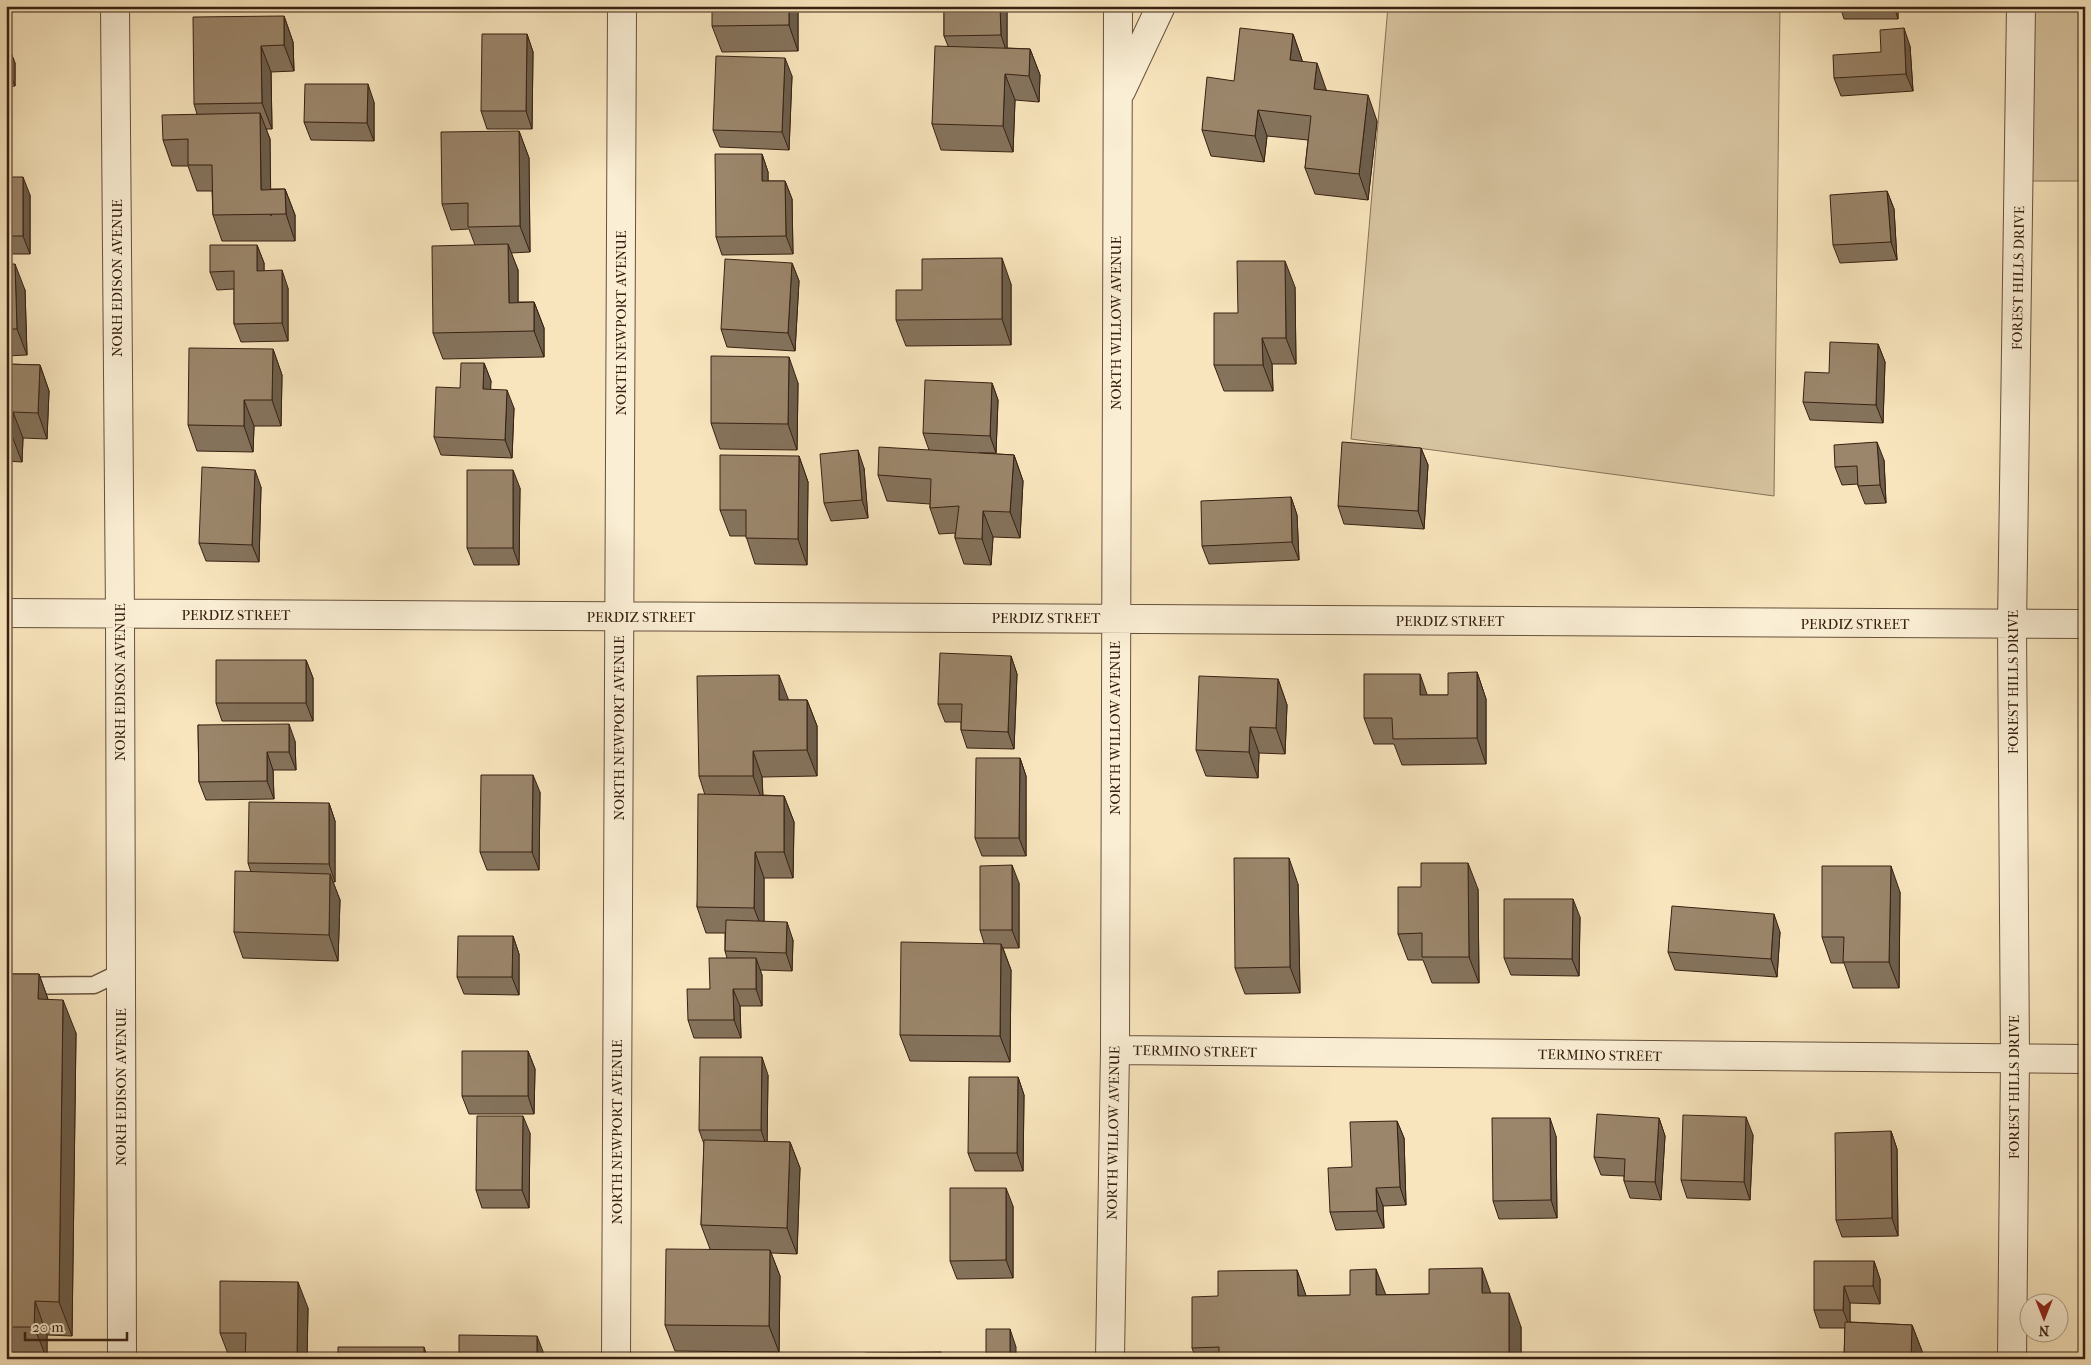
<svg xmlns="http://www.w3.org/2000/svg" width="2091" height="1365" viewBox="0 0 2091 1365" font-family="'IM FELL French Canon',serif">
  <style>
    .green { fill: #d7c4a0; stroke: #877259 }
    .lines { fill: none; stroke-linecap: round; stroke-linejoin: round }
    .lane-casing { stroke: #67513d; stroke-width: 19 }
    .street-casing { stroke: #67513d; stroke-width: 30 }
    .lane { stroke: #faeed4; stroke-width: 16 }
    .street { stroke: #faeed4; stroke-width: 28 }
    .wall { fill: #85735c; stroke: #372012 }
    .shaded-wall { fill: #6c5e4b; stroke: #372012 }
    .building { fill: #9b866b; stroke: #372012 }
    .labels { text-anchor: middle; stroke-width: 4; stroke-linejoin: round; paint-order: stroke }
    .street-label { font-size: 14px; fill: #372012; stroke: #faeed4 }
  </style>
  <rect width="100%" height="100%" fill="#f8e5bd"/>
  <filter id="stains"><feTurbulence type="fractalNoise" baseFrequency=".004" numOctaves="4"/><feColorMatrix values="0 0 0 0 .2 0 0 0 0 .09 0 0 0 0 .02 0 0 0 .5 -.17"/></filter>
  <radialGradient id="worn" r=".72"><stop offset=".6" stop-color="#630" stop-opacity="0"/><stop offset="1" stop-color="#630" stop-opacity=".3"/></radialGradient>
  <!-- green -->
  <path class="green" d="M1388 6H1780L1774 496 1351 439Z
    M2021 6H2085V181H2019Z"/>
  <g class="lines">
    <defs>
      <path id="lane" d="M6 986 94 985 121 972"/>
      <path id="street" d="M115 6 120 615 122 1359
        M1121 91 1161 6
        M6 613 2085 624
        M1115 1050 2085 1059
        M616 1359 622 6
        M1110 1359 1115 1050 1118 6
        M2012 1359 2015 1058 2012 625 2021 6"/>
    </defs>
    <!-- lane casing -->
    <use href="#lane" class="lane-casing"/>
    <!-- street casing -->
    <use href="#street" class="street-casing"/>
    <!-- lane -->
    <use href="#lane" class="lane"/>
    <!-- street -->
    <use href="#street" class="street"/>
  </g>
  <!-- wall -->
  <path class="wall" d="M798 6V51L722 52 712 26Z
    M944 6H1007V48L1030 49 1040 75 1039 102 1015 100 1013 152 941 150 932 124 948 46 944 36Z
    M1840 6H1898V19H1844Z
    M284 16 293 42 294 71 271 72 272 129H266L270 139V189H285L295 215V241H222L213 215 212 191H197L188 166H172L163 140 197 114 194 104Z
    M527 34 533 52 532 129H487L481 111Z
    M1293 34 1302 60V62L1326 89V91L1377 121 1368 200 1315 194 1305 168 1308 140 1267 136 1264 162 1211 156 1202 130 1234 81Z
    M8 45 15 63V86L6 87V46Z
    M1910 46 1913 91 1841 96 1834 78 1881 52Z
    M792 76 789 150 720 147 713 130Z
    M374 102V141L311 140 304 122Z
    M519 131 529 158 530 252 511 253 518 270V302H534L544 328V357L443 359 433 333 475 245 469 229 451 230 442 204Z
    M762 154 768 172V181H785L792 199 793 254 722 255 716 237Z
    M6 177 30 195V254H6Z
    M1887 191 1894 209 1897 260 1840 263 1833 245Z
    M257 245 264 263V271L288 288V341L241 342 234 324V289L217 290 210 272Z
    M792 263 799 281 795 351 727 347 721 329Z
    M6 264 25 290 27 355 6 356Z
    M1011 284V345L906 346 896 320 922 290Z
    M1295 287 1296 364H1272L1273 391H1224L1214 365 1238 313Z
    M1878 344 1885 362 1883 423 1810 420 1803 402 1829 373Z
    M273 349 282 375 281 426H254L253 452 197 451 188 425Z
    M484 363 491 381 490 389 514 408 512 458 441 455 434 437 460 388Z
    M6 364 40 365 49 391 47 439 23 438 22 462 6 461Z
    M798 383 797 450 720 449 711 423Z
    M992 383 998 400 996 453H979L1014 455 1023 481 1020 538 993 537 991 565 964 564 955 538V533L939 534 930 508V504L887 501 878 475 929 450 923 433Z
    M1421 448 1428 465 1424 529 1344 524 1338 506Z
    M799 456 808 482 807 565 755 564 746 536H730L720 510Z
    M1884 460 1886 503 1865 504 1858 486V484L1842 485 1835 467Z
    M864 468 868 518 831 521 824 503Z
    M261 487 259 562 206 561 199 543Z
    M520 488 519 565H474L467 548Z
    M1291 497 1297 515 1299 560 1209 564 1202 546Z
    M1011 656 1017 674 1014 749 967 748 961 730V722H945L938 704Z
    M306 660 313 678V721H222L216 703Z
    M1477 672 1486 699V764L1402 765 1394 744H1374L1364 718 1428 695H1448Z
    M1278 679 1287 705 1285 754 1259 753 1258 778 1206 776 1196 750Z
    M788 700H807L817 726V776L762 777 763 795 784 796 794 822 793 878H764V921L793 940 792 971 760 970 762 975V1006H740L741 1038H694L688 1020 710 989 727 958 725 951V933H706L697 907 705 795 699 776Z
    M198 725 295 741 296 770H273L274 799 206 800 199 782Z
    M1020 758 1026 776V856H982L975 838Z
    M540 792 539 870H487L480 852Z
    M329 803 335 821V882H333L340 900 338 961 243 958 234 932 251 872 248 863Z
    M1019 883V948H1003L1011 970 1010 1062 910 1061 900 1035 984 943 980 930Z
    M1298 884 1300 993 1245 994 1235 968Z
    M1421 887 1478 889 1479 983H1432L1423 960H1408L1398 934Z
    M1900 892 1899 988H1853L1844 963H1831L1822 937Z
    M1580 917 1579 976 1511 975 1504 958Z
    M1780 932 1777 977 1675 970 1668 952Z
    M513 936 519 954V995L464 994 457 977Z
    M6 974H39L48 999 76 1033 72 1336 47 1335V1359H6Z
    M528 1051 535 1069 534 1114H469L462 1096Z
    M768 1075 767 1142H790L800 1168 797 1254 771 1253 780 1276 779 1352 675 1351 665 1325 710 1249 701 1225 704 1144 699 1130Z
    M1018 1077 1024 1095 1023 1171H975L968 1153Z
    M1659 1118 1665 1136 1661 1200 1630 1198 1624 1181V1176L1601 1175 1594 1157Z
    M1397 1121 1404 1138 1406 1205 1383 1206 1384 1228 1336 1230 1330 1212 1352 1167Z
    M1891 1131 1897 1149 1898 1236 1842 1237 1836 1220Z
    M530 1133 529 1208H482L476 1190Z
    M1753 1135 1750 1200 1687 1198 1681 1180Z
    M1556 1136 1557 1218 1499 1219 1493 1201Z
    M1013 1206V1278L957 1279 950 1261Z
    M1874 1261 1880 1279V1304L1850 1303V1322L1912 1325 1922 1351V1359H1844L1845 1328H1820L1814 1310Z
    M1297 1270 1306 1296 1491 1293 1521 1327V1359H1196L1192 1348 1218 1296Z
    M308 1308 307 1359H230L220 1333Z"/>
  <!-- shaded-wall -->
  <path class="shaded-wall" d="M789 6H798V51L789 25Z
    M1000 6H1007V53L1001 35Z
    M1894 6H1898V19Z
    M284 16 293 42 294 71 284 45Z
    M1904 28 1910 46 1913 91 1906 74Z
    M527 34 533 52 532 129 526 111Z
    M1293 34 1302 60 1300 86 1290 60Z
    M8 45 15 63V86L8 69Z
    M261 46 271 72 272 129 262 103Z
    M1030 49 1040 75 1039 102 1029 76Z
    M785 58 792 76 789 150 782 132Z
    M1317 63 1326 89 1323 115 1314 89Z
    M1005 74 1015 100 1013 152 1003 126Z
    M368 84 374 102V141L367 123Z
    M1368 95 1377 121 1368 200 1359 174Z
    M1258 110 1267 136 1264 162 1255 136Z
    M260 113 270 139 271 216 261 190Z
    M519 131 529 158 530 252 520 226Z
    M762 154 768 172V199L762 181Z
    M23 177 30 195V254L23 236Z
    M785 181 792 199 793 254 786 236Z
    M285 189 295 215V241L286 214Z
    M1887 191 1894 209 1897 260 1891 242Z
    M508 244 518 270V329L509 303Z
    M257 245 264 263V289L257 271Z
    M1002 258 1011 284V345L1002 319Z
    M1285 261 1295 287 1296 364 1286 338Z
    M792 263 799 281 795 351 788 333Z
    M15 264 25 290 27 355 17 329Z
    M282 270 288 288V341L282 323Z
    M534 302 544 328V357L534 331Z
    M1262 338 1272 364 1273 391 1263 365Z
    M1878 344 1885 362 1883 423 1876 405Z
    M273 349 282 375 281 426 272 400Z
    M789 357 798 383 797 450 788 424Z
    M484 363 491 381 490 407 483 389Z
    M40 365 49 391 47 439 38 413Z
    M992 383 998 400 996 453 990 436Z
    M507 390 514 408 512 458 505 440Z
    M244 400 254 426 253 452 244 426Z
    M13 412 23 438 22 462 12 436Z
    M1877 442 1884 460 1886 503 1880 485Z
    M1421 448 1428 465 1424 529 1418 511Z
    M858 450 864 468 868 518 862 500Z
    M1014 455 1023 481 1020 538 1010 512Z
    M799 456 808 482 807 565 798 539Z
    M255 470 261 487 259 562 252 545Z
    M513 470 520 488 519 565 513 548Z
    M1291 497 1297 515 1299 560 1292 542Z
    M983 511 993 537 991 565 982 539Z
    M1011 656 1017 674 1014 749 1008 732Z
    M306 660 313 678V721L306 703Z
    M1477 672 1486 699V764L1477 738Z
    M1420 674 1429 700 1420 695Z
    M779 675 789 701 779 700Z
    M1278 679 1287 705 1285 754 1276 728Z
    M807 700 817 726V776L807 750Z
    M289 724 295 741 296 770 289 752Z
    M1250 727 1259 753 1258 778 1249 752Z
    M753 751 762 777 763 802 753 776Z
    M267 752 273 770 274 799 267 781Z
    M1020 758 1026 776V856L1019 838Z
    M533 775 540 792 539 870 532 852Z
    M784 796 794 822 793 878 784 852Z
    M329 803 335 821V882L329 864Z
    M755 852 764 878V934L754 908Z
    M1289 858 1298 884 1300 993 1290 967Z
    M1468 863 1478 889 1479 983 1469 957Z
    M1012 865 1019 883V948L1012 930Z
    M1891 866 1900 892 1899 988 1889 962Z
    M330 874 340 900 338 961 329 935Z
    M1573 899 1580 917 1579 976 1572 959Z
    M1774 914 1780 932 1777 977 1771 959Z
    M787 922 793 940 792 971 786 953Z
    M513 936 519 954V995L512 977Z
    M1001 944 1011 970 1010 1062 1000 1036Z
    M756 958 762 975V1006L756 989Z
    M39 974 51 1008 38 999Z
    M733 989 740 1006 741 1038 734 1020Z
    M63 1000 76 1033 72 1336 59 1302Z
    M528 1051 535 1069 534 1114 528 1096Z
    M762 1057 768 1075 767 1148 761 1130Z
    M1018 1077 1024 1095 1023 1171 1017 1153Z
    M523 1116 530 1133 529 1208 522 1190Z
    M1746 1117 1753 1135 1750 1200 1744 1182Z
    M1550 1118 1556 1136 1557 1218 1551 1200Z
    M1659 1118 1665 1136 1661 1200 1655 1182Z
    M1397 1121 1404 1138 1406 1205 1400 1187Z
    M1891 1131 1897 1149 1898 1236 1892 1218Z
    M790 1142 800 1168 797 1254 787 1228Z
    M1006 1188 1013 1206V1278L1006 1260Z
    M1376 1188 1383 1206 1384 1228 1377 1211Z
    M770 1250 780 1276 779 1352 769 1326Z
    M1874 1261 1880 1279V1304L1873 1286Z
    M1482 1268 1494 1302 1482 1293Z
    M1376 1269 1389 1303 1376 1295Z
    M1297 1270 1309 1304 1298 1296Z
    M298 1282 308 1308 307 1359H297Z
    M1844 1286 1850 1303V1328L1843 1310Z
    M1509 1293 1521 1327V1359H1509Z
    M35 1301 47 1335V1359L34 1327Z
    M1912 1325 1922 1351V1359H1911Z
    M1010 1329 1016 1347V1359H1010Z
    M537 1336 544 1354V1359H537Z
    M424 1347 428 1359H424Z"/>
  <!-- building -->
  <path class="building" d="M712 6H789V25L712 26Z
    M944 6H1000L1001 35 944 36Z
    M284 16V45L261 46 262 103 194 104 193 17Z
    M1240 28 1293 34 1290 60 1317 63 1314 89 1368 95 1359 174 1305 168 1311 116 1258 110 1255 136 1202 130 1207 77 1234 81Z
    M1904 28 1906 74 1834 78 1833 55 1881 52 1880 30Z
    M482 34H527L526 111H481Z
    M8 45V69H6V46Z
    M935 46 1030 49 1029 76 1005 74 1003 126 932 124Z
    M716 56 785 58 782 132 713 130Z
    M305 84H368L367 123 304 122Z
    M260 113 261 190 285 189 286 214 213 215 212 165H188V139L163 140 162 115Z
    M519 131 520 226 468 227V203L442 204 441 132Z
    M715 154H762V181H785L786 236 716 237Z
    M6 177H23V236H6Z
    M1887 191 1891 242 1833 245 1830 195Z
    M508 244 509 303 534 302V331L433 333 432 246Z
    M210 245H257V271L282 270V323L234 324V271L210 272Z
    M1002 258V319L896 320V290H922V259Z
    M725 259 792 263 788 333 721 329Z
    M1237 261H1285L1286 338H1262L1263 365H1214V313H1238Z
    M6 264H15L17 329H6Z
    M1830 342 1878 344 1876 405 1803 402 1805 372 1829 373Z
    M189 348 273 349 272 400H244V426L188 425Z
    M711 356 789 357 788 424 711 423Z
    M461 363H484L483 389 507 390 505 440 434 437 436 387 460 388Z
    M6 364 40 365 38 413 13 412 12 436H6Z
    M925 380 992 383 990 436 923 433Z
    M1342 442 1421 448 1418 511 1338 506Z
    M1877 442 1880 485 1858 486 1857 466 1835 467 1834 445Z
    M879 447 1014 455 1010 512 983 511 982 539 955 538 959 506 930 508 931 479 878 475Z
    M858 450 862 500 824 503 820 454Z
    M720 455 799 456 798 539 746 538V510H720Z
    M202 467 255 470 252 545 199 543Z
    M467 470H513V548H467Z
    M1291 497 1292 542 1202 546 1201 501Z
    M940 653 1011 656 1008 732 961 730 962 704H938Z
    M216 660H306V703H216Z
    M1477 672V738L1393 739 1392 718H1364V674H1420V695H1448V673Z
    M779 675V700H807V750L753 751V776H699L697 676Z
    M1199 676 1278 679 1276 728 1250 727 1249 752 1196 750Z
    M289 724V752H267V781L199 782 198 725Z
    M976 758H1020L1019 838H975Z
    M481 775H533L532 852H480Z
    M698 794 784 796V852H755L754 908 697 907Z
    M249 802 329 803V864L248 863Z
    M1234 858H1289L1290 967 1235 968Z
    M1421 863H1468L1469 957H1422V933L1398 934V887H1421Z
    M1012 865V930H980V866Z
    M1822 866H1891L1889 962H1843L1844 937H1822Z
    M235 871 330 874 329 935 234 932Z
    M1504 899H1573L1572 959 1504 958Z
    M1672 906 1774 914 1771 959 1668 952Z
    M726 920 787 922 786 953 725 951Z
    M458 936H513L512 977H457Z
    M901 942 1001 944 1000 1036 900 1035Z
    M709 958H756V989H733L734 1020H688L687 989H710Z
    M6 974H39L38 999 63 1000 59 1302 35 1301 34 1327H6Z
    M462 1051H528V1096H462Z
    M700 1057H762L761 1130H699Z
    M969 1077H1018L1017 1153H968Z
    M1597 1114 1659 1118 1655 1182 1624 1181 1625 1159 1594 1157Z
    M1683 1115 1746 1117 1744 1182 1681 1180Z
    M477 1116H523L522 1190H476Z
    M1492 1118H1550L1551 1200 1493 1201Z
    M1397 1121 1400 1187 1376 1188 1377 1211 1330 1212 1328 1168 1352 1167 1350 1122Z
    M1891 1131 1892 1218 1836 1220 1835 1133Z
    M704 1140 790 1142 787 1228 701 1225Z
    M950 1188H1006V1260L950 1261Z
    M666 1249 770 1250 769 1326 665 1325Z
    M1814 1261H1874L1873 1286H1844L1843 1310H1814Z
    M1482 1268V1293H1509V1359H1219V1347L1192 1348V1297L1218 1296V1271L1297 1270 1298 1296 1350 1295V1270L1376 1269V1295L1429 1294V1269Z
    M220 1281 298 1282 297 1359H245L246 1333H220Z
    M1845 1322 1912 1325 1911 1359H1844Z
    M986 1329H1010V1359H962V1355H986Z
    M459 1335 537 1336V1359H459Z
    M338 1347H424V1359H338Z
    M941 1352V1359H865V1353Z"/>
  <g class="labels">
    <!-- street labels -->
    <g class="street-label">
      <text transform="translate(117 278) rotate(-90)" y="5">NORH EDISON AVENUE</text>
      <text transform="translate(2018 278) rotate(-89)" y="5">FOREST HILLS DRIVE</text>
      <text transform="translate(621 323) rotate(-90)" y="5">NORTH NEWPORT AVENUE</text>
      <text transform="translate(1116 323) rotate(-90)" y="5">NORTH WILLOW AVENUE</text>
      <text x="236" y="620">PERDIZ STREET</text>
      <text x="641" y="622">PERDIZ STREET</text>
      <text x="1046" y="623">PERDIZ STREET</text>
      <text x="1450" y="626">PERDIZ STREET</text>
      <text x="1855" y="629">PERDIZ STREET</text>
      <text transform="translate(120 682) rotate(-90)" y="5">NORH EDISON AVENUE</text>
      <text transform="translate(2013 682) rotate(-90)" y="5">FOREST HILLS DRIVE</text>
      <text transform="translate(619 728) rotate(-90)" y="5">NORTH NEWPORT AVENUE</text>
      <text transform="translate(1115 728) rotate(-90)" y="5">NORTH WILLOW AVENUE</text>
      <text transform="translate(1195 1051) rotate(1)" y="5">TERMINO STREET</text>
      <text transform="translate(1600 1055) rotate(1)" y="5">TERMINO STREET</text>
      <text transform="translate(121 1087) rotate(-90)" y="5">NORH EDISON AVENUE</text>
      <text transform="translate(2014 1087) rotate(-90)" y="5">FOREST HILLS DRIVE</text>
      <text transform="translate(617 1132) rotate(-90)" y="5">NORTH NEWPORT AVENUE</text>
      <text transform="translate(1113 1133) rotate(-89)" y="5">NORTH WILLOW AVENUE</text>
    </g>
  </g>
  <!-- margin -->
  <rect width="2091" height="1365" fill="none" stroke="#f8e5bd" stroke-width="25"/>
  <rect x="8" y="8" width="2076" height="1350" fill="none" stroke="#372012" stroke-width="2.5"/>
  <rect x="12" y="12" width="2066" height="1340" fill="none" stroke="#372012"/>
  <!-- north arrow -->
  <g transform="translate(2044 1318) rotate(180)"><circle r="24" fill="#faeed4" stroke="#ac9c86"/>
  <path d="M0-4L9 19L0 12L-9 19Z" fill="#8f2418"/>
  <text y="-8" font-size="14" font-weight="bold" text-anchor="middle" fill="#372012">N</text>
  </g>
  <!-- scale -->
  <path d="M25 1332v8h102v-8" fill="none" stroke="#372012" stroke-width="2.5"/>
  <text x="32" y="1332" font-size="15" fill="#372012" stroke="#faeed4" stroke-width="4" paint-order="stroke">20 m</text>
  <rect width="100%" height="100%" filter="url(#stains)"/>
  <rect width="100%" height="100%" fill="url(#worn)"/>
</svg>
